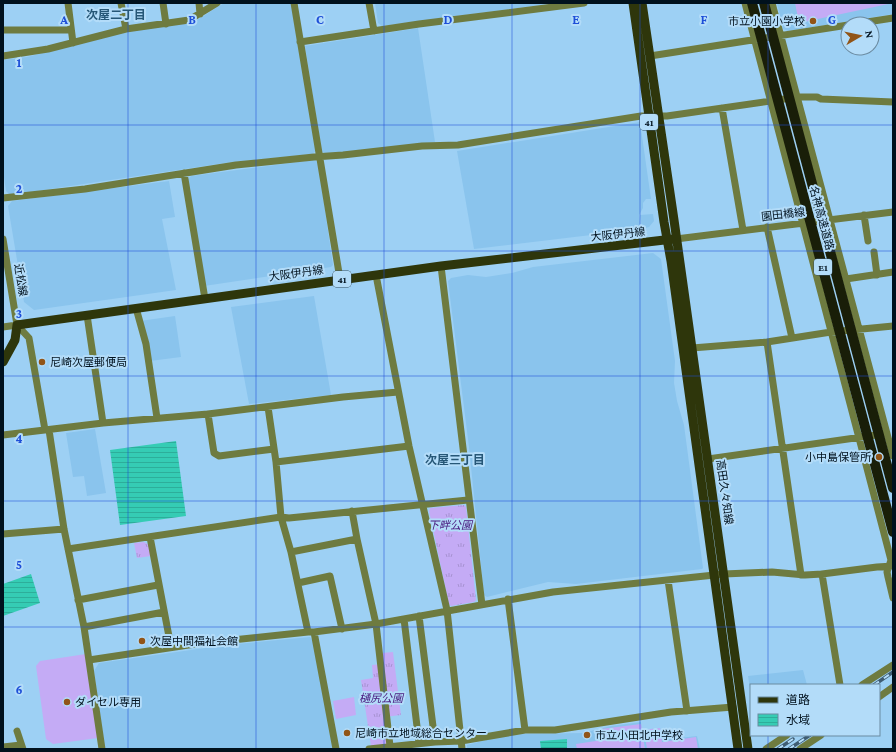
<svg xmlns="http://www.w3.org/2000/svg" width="896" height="752" viewBox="0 0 896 752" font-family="'Crimson Pro','Noto Sans JP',serif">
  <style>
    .built { fill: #8ac4ed }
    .grass { fill: url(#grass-tufts) }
    .pitch { fill: #c4abf5 }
    .water { fill: url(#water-rules) }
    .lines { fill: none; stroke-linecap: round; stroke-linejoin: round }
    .minor { stroke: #6e7b40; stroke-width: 7 }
    .major { stroke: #2e360b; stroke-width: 9 }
    .highway { stroke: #191e08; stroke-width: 10 }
    .rail-casing { stroke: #3f5d73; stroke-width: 3.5 }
    .rail { stroke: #b3dcf9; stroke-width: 2; stroke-dasharray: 6; stroke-linecap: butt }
    .grid { fill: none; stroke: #1d4ed8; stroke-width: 1; stroke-opacity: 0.55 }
    .poi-dot { fill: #915417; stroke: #b3dcf9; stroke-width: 1.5 }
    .labels { text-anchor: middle; stroke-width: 4; stroke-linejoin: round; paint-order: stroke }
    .shield { fill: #b3dcf9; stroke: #364e5f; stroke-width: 1 }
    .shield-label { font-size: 10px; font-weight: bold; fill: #00111d }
    .poi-label { font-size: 11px; fill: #00111d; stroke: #b3dcf9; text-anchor: start }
    .street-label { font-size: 11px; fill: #00111d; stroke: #b3dcf9 }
    .park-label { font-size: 11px; font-style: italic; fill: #49187e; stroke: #b3dcf9 }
    .neighbourhood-label { font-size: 12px; font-weight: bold; fill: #265777; stroke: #b3dcf9 }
    .grid-label { font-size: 13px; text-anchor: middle; font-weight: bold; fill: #1d4ed8; stroke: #b3dcf9; stroke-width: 4; stroke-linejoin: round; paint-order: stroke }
  </style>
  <defs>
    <pattern id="grass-tufts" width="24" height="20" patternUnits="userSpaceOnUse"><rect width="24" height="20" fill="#c4abf5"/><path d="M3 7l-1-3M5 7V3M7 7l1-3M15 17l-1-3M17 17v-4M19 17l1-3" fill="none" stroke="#a792d2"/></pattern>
    <pattern id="water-rules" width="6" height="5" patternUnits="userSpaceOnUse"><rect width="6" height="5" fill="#35ccb4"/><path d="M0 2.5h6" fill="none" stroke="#2dae9a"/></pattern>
  </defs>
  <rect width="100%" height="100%" fill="#9dd0f4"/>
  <!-- built -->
  <path class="built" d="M224 3H291L316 151 312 154 225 163 10 195 6 191 3 170V60L27 57 125 32 194 22Z
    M375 3H555L382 26 378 23Z
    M777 3H893V14L788 31 783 29Z
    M418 28 435 142 328 154 322 152 305 46Z
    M640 122 651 199H646L643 203V208L639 215 641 229 474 249 457 151Z
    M314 160 318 162 333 265 331 267 204 286 187 180 191 176Z
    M169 181 175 217 162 219 176 290 34 310 24 302 8 206 12 201Z
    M653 214 654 221 649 227 642 229 640 215Z
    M653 253 661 259 675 361 674 383 677 401 684 425 703 568 702 569 576 584 548 582 487 597 484 595 469 447 448 281 451 278 468 275 486 277 512 273 533 267Z
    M314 296 331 395 249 404 231 307Z
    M175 316 181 357 150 361 140 321Z
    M95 429 106 493 87 496 84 476 73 477 66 433Z
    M310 637 313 641 333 749H105L94 671 99 663 226 645Z
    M803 670 807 685H751V696L748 676Z
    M641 722 642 730 660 728 662 740 697 736 700 749H467V745L498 737 520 734 583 733 611 726Z"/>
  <!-- grass -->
  <path class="grass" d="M464 505 466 507 476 600 474 602 451 606 449 604 429 511 430 508Z
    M144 542 149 545 151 556 137 558 134 543Z
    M393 652 401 715 384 717 388 744 371 746 361 680 373 678 372 665 383 664 382 653Z"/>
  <!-- pitch -->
  <path class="pitch" d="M795 3H893L799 23Z
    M86 654 98 738 53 744 46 739 36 666 40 661Z
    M354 697 356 715 336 719 333 701Z
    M641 724 645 749H577L576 744 602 740 601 729Z
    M660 728 662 742 696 737 698 749H647L644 730Z"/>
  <!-- water -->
  <path class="water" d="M176 441 186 516 120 525 110 450Z
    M31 574 40 603 3 616V584Z
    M567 739V749H541L540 741Z"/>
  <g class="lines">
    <!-- minor -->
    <path class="minor" d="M68 3 73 43
      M121 3 126 29
      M163 3 166 24
      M199 3 200 14
      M294 3 340 279
      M369 3 374 31
      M745 3 891 560 887 572 888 577 893 598
      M772 3 893 456
      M854 24 893 18
      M3 30H71
      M300 42 419 24 584 3
      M3 56 48 49 126 29 189 20 217 3
      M650 56 848 25
      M722 108 743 230
      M184 173 205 299
      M3 198 85 189 236 165 314 157 343 155 422 146 458 145 641 116H667L798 97H817L821 99 893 102
      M864 215 868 241
      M767 227 792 338
      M3 239 17 325
      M676 239 893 212
      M874 252 877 275
      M441 266 482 605
      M376 275 409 446 447 610 462 749
      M846 279 893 272
      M136 308 146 344 157 418
      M87 315 103 423
      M17 325 29 338 45 430
      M3 327 17 325
      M767 342 801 575
      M692 348 767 342 831 332 893 326
      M268 407 276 462 281 517 291 552 308 632
      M208 414 214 453 219 456 274 449
      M49 430 64 529 84 627 102 749
      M3 435 103 423 208 414 343 397 398 392
      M708 459 883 434
      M276 462 409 446
      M352 511 357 539
      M3 534 64 529
      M150 537 171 647
      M68 549 281 517 289 518 468 500
      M291 552 357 539 376 624 390 746
      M822 574 840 685
      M668 580 687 711
      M298 583 330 576 342 629
      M508 599 525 730
      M78 600 158 585
      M419 616 435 742
      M404 619 419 743
      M84 627 164 612
      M314 632 336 749
      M89 660 195 644 308 632H314L376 624 553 592 724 574 772 572 805 575 822 574 877 567 893 566
      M862 685 893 665
      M879 697 893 687
      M17 731 23 749
      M3 747 21 745
      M369 749 435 742 461 741 525 730H555L671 712 733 707
      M766 749 787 735
      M800 749 821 735"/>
    <!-- major -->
    <path class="major" d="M633 3 664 222 671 261 738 749
      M642 3 674 220 748 749
      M3 362 15 340 17 325 441 266 673 239"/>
    <!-- highway -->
    <path class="highway" d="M752 3 893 532
      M764 3 893 488"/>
    <defs>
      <path id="rail" d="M874 685 893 672
        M778 749 793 739
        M789 749 810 735"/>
    </defs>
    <!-- rail casing -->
    <use href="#rail" class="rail-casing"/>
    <!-- rail -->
    <use href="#rail" class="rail"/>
  </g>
  <!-- grid -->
  <path class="grid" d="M128 3V749M256 3V749M384 3V749M512 3V749M640 3V749M768 3V685M3 125H893M3 251H893M3 376H893M3 501H893M3 627H893M768 735V749"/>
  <!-- markers -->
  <g class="poi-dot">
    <circle cx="813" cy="21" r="4"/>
    <circle cx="42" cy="362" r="4"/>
    <circle cx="879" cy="457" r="4"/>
    <circle cx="142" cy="641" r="4"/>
    <circle cx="67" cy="702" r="4"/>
    <circle cx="347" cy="733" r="4"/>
    <circle cx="587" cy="735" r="4"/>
  </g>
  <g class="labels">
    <!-- shield labels -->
    <g class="shield">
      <rect x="640" y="114" width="18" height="16" rx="3"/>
      <rect x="814" y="259" width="18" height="16" rx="3"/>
      <rect x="333" y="271" width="18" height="16" rx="3"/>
    </g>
    <g class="shield-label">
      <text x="649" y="126">41</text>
      <text x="823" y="271">E1</text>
      <text x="342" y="283">41</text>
    </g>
    <!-- poi labels -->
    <g class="poi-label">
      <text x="805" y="25" text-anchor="end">市立小園小学校</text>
      <text x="50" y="366">尼崎次屋郵便局</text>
      <text x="871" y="461" text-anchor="end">小中島保管所</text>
      <text x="150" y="645">次屋中間福祉会館</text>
      <text x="75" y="706">ダイセル専用</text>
      <text x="355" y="737">尼崎市立地域総合センター</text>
      <text x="595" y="739">市立小田北中学校</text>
    </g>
    <!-- street labels -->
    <g class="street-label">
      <text transform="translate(783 214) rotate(-7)" y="4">園田橋線</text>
      <text transform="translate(822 218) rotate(75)" y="4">名神高速道路</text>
      <text transform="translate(618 234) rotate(-6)" y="4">大阪伊丹線</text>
      <text transform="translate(296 273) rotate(-8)" y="4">大阪伊丹線</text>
      <text transform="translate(21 280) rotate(81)" y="4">近松線</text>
      <text transform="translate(725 492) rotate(82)" y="4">高田久々知線</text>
    </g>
    <!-- park labels -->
    <g class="park-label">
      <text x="450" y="529">下畔公園</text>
      <text x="381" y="702">樋尻公園</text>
    </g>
    <!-- neighbourhood labels -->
    <g class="neighbourhood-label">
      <text x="116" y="19">次屋二丁目</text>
      <text x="455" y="464">次屋三丁目</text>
    </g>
  </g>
  <g class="grid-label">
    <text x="64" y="24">A</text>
    <text x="192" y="24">B</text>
    <text x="320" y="24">C</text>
    <text x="448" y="24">D</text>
    <text x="576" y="24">E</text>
    <text x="704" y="24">F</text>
    <text x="832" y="24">G</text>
    <text x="19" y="67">1</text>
    <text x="19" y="193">2</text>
    <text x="19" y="318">3</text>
    <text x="19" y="443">4</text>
    <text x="19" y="569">5</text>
    <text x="19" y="694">6</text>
  </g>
  <!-- border -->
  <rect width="896" height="752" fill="none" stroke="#00111d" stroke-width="8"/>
  <!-- legend -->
  <rect x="750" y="684" width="130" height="52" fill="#b3dcf9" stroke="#6b8ba1"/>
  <rect x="758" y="697" width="20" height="6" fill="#2e360b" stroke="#6b8ba1"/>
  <text x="786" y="704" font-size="12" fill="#00111d">道路</text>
  <rect x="758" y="714" width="20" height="12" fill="url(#water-rules)" stroke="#6b8ba1"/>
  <text x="786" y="724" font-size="12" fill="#00111d">水域</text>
  <!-- north arrow -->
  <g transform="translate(860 36) rotate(81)"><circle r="19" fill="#b3dcf9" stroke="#6b8ba1"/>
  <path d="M0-3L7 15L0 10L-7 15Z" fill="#915417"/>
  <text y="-6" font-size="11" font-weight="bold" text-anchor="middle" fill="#00111d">N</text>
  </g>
</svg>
